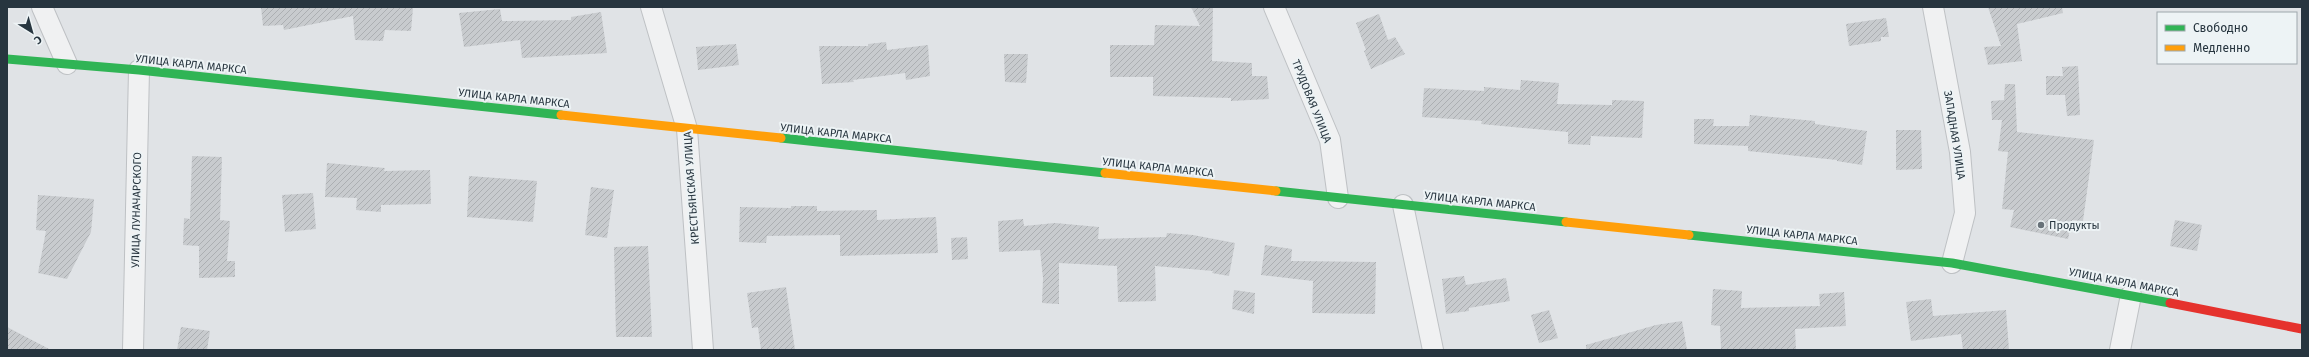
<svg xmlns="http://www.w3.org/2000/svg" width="2309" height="357" viewBox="0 0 2309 357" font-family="'Fira Sans',sans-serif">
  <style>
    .building { fill: url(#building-hatch) }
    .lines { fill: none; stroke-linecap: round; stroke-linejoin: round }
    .street-casing { stroke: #bec1c4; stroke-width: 22 }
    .street { stroke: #f0f1f2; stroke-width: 20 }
    .fast { stroke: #30b455; stroke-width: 9 }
    .slow { stroke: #ff9f0a; stroke-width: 9 }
    .jam { stroke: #e5322d; stroke-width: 9 }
    .poi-dot { fill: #687279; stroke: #edf3f5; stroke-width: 1.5 }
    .labels { text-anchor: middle; stroke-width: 4; stroke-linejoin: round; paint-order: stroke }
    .street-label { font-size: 11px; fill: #27353f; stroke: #edf3f5 }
    .poi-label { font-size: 11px; fill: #27353f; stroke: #edf3f5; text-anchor: start }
  </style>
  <defs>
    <pattern id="building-hatch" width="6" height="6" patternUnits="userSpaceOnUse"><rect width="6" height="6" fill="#c8cbce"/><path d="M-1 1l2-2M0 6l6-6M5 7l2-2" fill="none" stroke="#acafb2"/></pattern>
  </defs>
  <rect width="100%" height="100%" fill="#e0e3e6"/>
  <!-- building -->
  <path class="building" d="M261 7H389L413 8 411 31 385 30 383 41 355 40 353 16 284 30 283 25 263 26Z
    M1191 7H1213L1212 61 1252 63V76H1267L1269 99 1231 101V98L1153 96V77H1110V45H1154L1155 25 1200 26Z
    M1988 7H2062L2063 13 2017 24 2022 61 1988 65 1984 47 2001 46Z
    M500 9 502 21 571 20V17L601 12 607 53 522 58 520 40 464 47 459 13Z
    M1379 14 1388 40 1395 37 1405 54 1371 69 1364 51 1366 50 1356 23Z
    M1886 18 1889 37H1881V41L1849 46 1846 24Z
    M886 42 887 50 928 45 930 76 906 80 905 73 853 80 854 82 822 84 819 46H868V44Z
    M736 44 739 65 698 70 696 47Z
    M1004 54H1028L1026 83 1005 82Z
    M2078 66 2080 115 2067 116 2065 95H2046V76H2063L2062 67Z
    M1521 80 1559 83 1557 104 1612 105V100L1644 101 1642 138 1591 136 1590 145 1568 144V132L1481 124 1482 121 1422 117 1424 88 1484 91V87L1520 90Z
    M2005 84H2015L2017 132 2094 140 2083 221 2072 220 2068 239 2010 227 2014 210 2002 209 2008 152 1998 151 2002 120H1992L1991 101 2004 100Z
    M1750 115 1815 121V124L1867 131 1862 165 1837 161V160L1748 151V146L1694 144V119H1714L1713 126H1749Z
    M1896 130H1921L1922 169 1896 170Z
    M192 156 222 157 220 220 230 221 227 261H235V277L199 278V246L183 245 184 218 190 219Z
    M327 163 385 168 384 171 430 170 431 204 381 205V212L356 210 357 198 325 197Z
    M469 176 537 181 533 222 467 217Z
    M591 187 614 190 607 238 585 235Z
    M313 193 316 229 285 232 282 195Z
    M38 195 94 199 91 232 67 279 38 273 46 231 36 230Z
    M791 206H817V211L877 210V220L936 217 938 253 840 256V235L767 236 766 243 739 242 740 207 791 208Z
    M1023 219 1024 226 1055 223 1099 227 1098 239 1166 237 1167 233 1193 235 1235 243 1229 276 1212 273 1213 271 1155 266 1156 301 1118 302 1117 266 1059 263V304L1042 303 1043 278 1040 250 999 252 998 221Z
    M2175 220 2202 225 2197 251 2170 246Z
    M967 237 968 259 952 260 951 238Z
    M1265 245 1292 249 1291 261 1376 262 1375 314 1312 313 1313 281 1261 275Z
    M648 246 652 337H616L614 247Z
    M1464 276 1466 285 1506 278 1510 301 1469 308V311L1446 314 1442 279Z
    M786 287 795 350H761L758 327 752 328 747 293Z
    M1713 289 1742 291 1741 308 1820 306 1819 294 1844 292 1846 326 1795 329 1796 350H1721L1720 326 1711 325Z
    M1234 290 1255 293 1254 314 1232 309Z
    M1931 299 1933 316 2006 310 2009 350H1963L1961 334 1911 341 1906 302Z
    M1549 310 1558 338 1539 343 1531 315Z
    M1682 321 1687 350H1586V345L1656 325Z
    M7 327 51 350H7Z
    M181 327 210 331 207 350H177Z"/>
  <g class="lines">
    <defs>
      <path id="street" d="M42 7 67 64
        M651 7 687 129 703 350
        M1274 7 1330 140 1338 198
        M1933 7 1960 152 1965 213 1952 263
        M1403 205 1433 350
        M133 350 139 70
        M2120 350 2131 295"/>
    </defs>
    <!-- street casing -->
    <use href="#street" class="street-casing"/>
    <!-- street -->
    <use href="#street" class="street"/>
    <!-- fast -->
    <path class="fast" d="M7 59 139 70 561 115
      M781 138 1105 173
      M1276 191 1566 222
      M1689 235 1952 263 2170 303"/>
    <!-- slow -->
    <path class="slow" d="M561 115 781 138
      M1105 173 1276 191
      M1566 222 1689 235"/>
    <!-- jam -->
    <path class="jam" d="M2170 303 2302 329"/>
  </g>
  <!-- markers -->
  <circle class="poi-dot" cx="2041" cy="225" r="4"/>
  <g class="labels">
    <!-- street labels -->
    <g class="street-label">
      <text transform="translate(191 64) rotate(6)" y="4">УЛИЦА КАРЛА МАРКСА</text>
      <text transform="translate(514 98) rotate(6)" y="4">УЛИЦА КАРЛА МАРКСА</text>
      <text transform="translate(1312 101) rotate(68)" y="4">ТРУДОВАЯ УЛИЦА</text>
      <text transform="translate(836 133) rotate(6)" y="4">УЛИЦА КАРЛА МАРКСА</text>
      <text transform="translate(1955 135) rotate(81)" y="4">ЗАПАДНАЯ УЛИЦА</text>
      <text transform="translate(1158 167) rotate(6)" y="4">УЛИЦА КАРЛА МАРКСА</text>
      <text transform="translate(691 188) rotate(-94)" y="4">КРЕСТЬЯНСКАЯ УЛИЦА</text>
      <text transform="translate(1480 201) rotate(6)" y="4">УЛИЦА КАРЛА МАРКСА</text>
      <text transform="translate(136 210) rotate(-89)" y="4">УЛИЦА ЛУНАЧАРСКОГО</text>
      <text transform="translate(1802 235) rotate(6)" y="4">УЛИЦА КАРЛА МАРКСА</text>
      <text transform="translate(2124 282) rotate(11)" y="4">УЛИЦА КАРЛА МАРКСА</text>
    </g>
    <!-- poi labels -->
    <g class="poi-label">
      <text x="2049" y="229">Продукты</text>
    </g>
  </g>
  <!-- border -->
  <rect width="2309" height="357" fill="none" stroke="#27353f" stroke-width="16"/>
  <!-- legend -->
  <rect x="2157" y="12" width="140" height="52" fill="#edf3f5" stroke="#9ea7ac"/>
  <rect x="2165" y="25" width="20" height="6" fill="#30b455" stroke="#9ea7ac"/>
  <text x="2193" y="32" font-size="12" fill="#27353f">Свободно</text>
  <rect x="2165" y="45" width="20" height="6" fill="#ff9f0a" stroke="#9ea7ac"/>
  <text x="2193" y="52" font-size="12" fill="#27353f">Медленно</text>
  <!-- north arrow -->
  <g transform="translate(32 32) rotate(143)" stroke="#edf3f5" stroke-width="3" paint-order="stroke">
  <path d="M0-3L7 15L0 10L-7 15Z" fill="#27353f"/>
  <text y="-6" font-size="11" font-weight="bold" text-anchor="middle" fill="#27353f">С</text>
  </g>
</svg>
